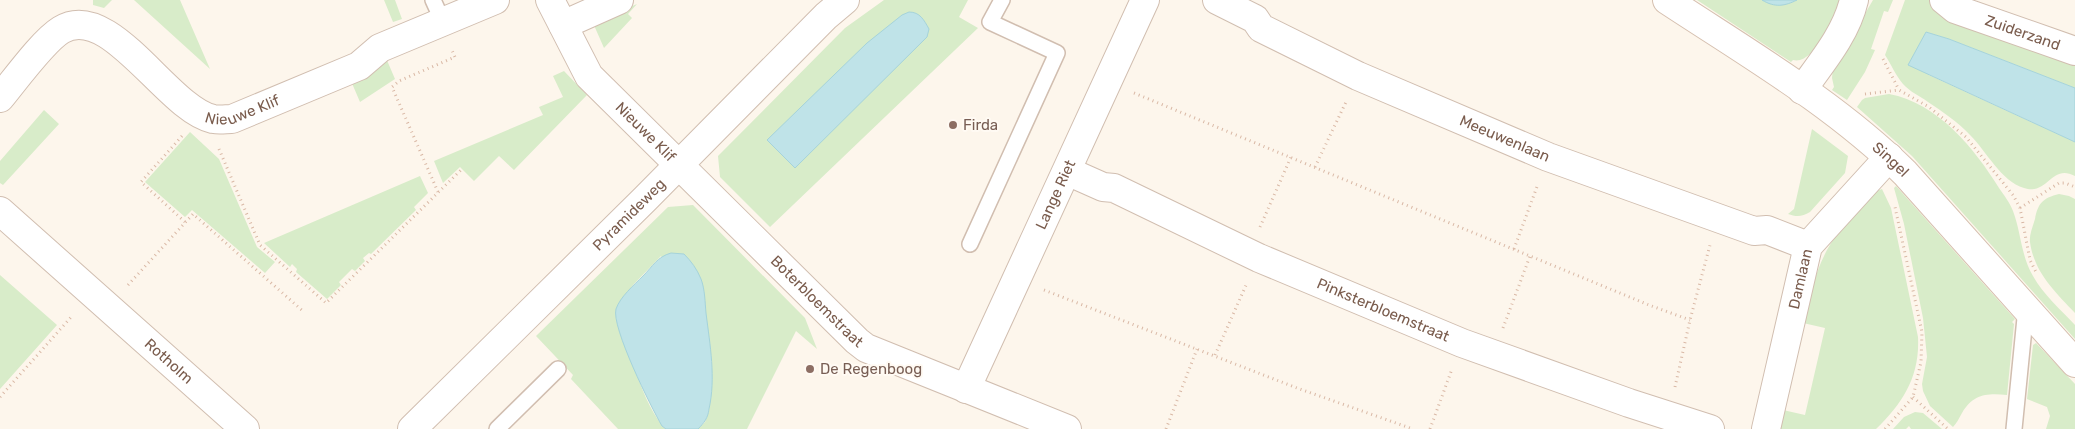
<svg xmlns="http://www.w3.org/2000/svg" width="2075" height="429" viewBox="0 0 2075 429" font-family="Rubik,sans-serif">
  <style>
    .green { fill: #d8ecc9 }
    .water { fill: #bfe3e8; stroke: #a5d3da }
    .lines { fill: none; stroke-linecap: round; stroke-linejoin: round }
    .lane-casing { stroke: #d1beb0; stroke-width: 18 }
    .street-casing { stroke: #d1beb0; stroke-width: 30 }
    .secondary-casing { stroke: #d6c0b0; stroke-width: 30 }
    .path { stroke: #d9b8a5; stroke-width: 3; stroke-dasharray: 1 4; stroke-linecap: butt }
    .lane { stroke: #fff; stroke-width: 15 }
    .street { stroke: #fff; stroke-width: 28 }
    .secondary { stroke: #fff; stroke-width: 28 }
    .education-dot { fill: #8d6e63; stroke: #fffaf3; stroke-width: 2 }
    .labels { text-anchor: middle; stroke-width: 4; stroke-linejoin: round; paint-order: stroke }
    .street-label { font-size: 15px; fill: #7a5c4d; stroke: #fffaf3 }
    .education-label { font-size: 15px; fill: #785e54; stroke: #fffaf3; text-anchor: start }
  </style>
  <rect width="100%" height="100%" fill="#fdf6ec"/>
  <!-- green -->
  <path class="green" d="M93 0H112L104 8 93 5Z
    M134 0H180L210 69Z
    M384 0H395L402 19 393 22Z
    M884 0H968L959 17 978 28 770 227 720 177 718 156 845 28Z
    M1697 0H1843C1835 15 1814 66 1793 60L1791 62Z
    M1873 0H1893L1888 12 1884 11 1871 49 1875 50 1865 72 1847 100 1832 90 1834 87 1832 78 1833 68Z
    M1905 0H1933L2075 58V88L1949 39 1926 32 1929 75 2075 142V176C2051 163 2048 196 2024 188 2001 181 1987 152 1970 135 1958 122 1943 112 1928 102 1920 96 1910 92 1903 84 1896 76 1891 64 1885 55Z
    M637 4 628 14 632 18 604 48 593 23Z
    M386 58 395 79 360 102 351 81Z
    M564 71 587 95 514 170 499 156 474 181 460 167 443 183 434 161 543 115 539 107 563 97 553 76Z
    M1889 94C1938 103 1975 149 1999 188 2004 195 2010 203 2013 211 2021 232 2021 256 2033 276 2043 294 2061 310 2075 325V339L1912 156 1857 107 1862 100 1865 98Z
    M44 110 59 124 3 185 0 183V161Z
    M1812 129 1848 156 1845 173 1810 212C1802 217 1796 217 1788 214L1794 209Z
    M190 132 219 159 257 247 275 262 265 273 192 210 185 217 145 182Z
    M420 176 428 193 414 207 416 210 371 254 369 253 363 258 365 261 355 271 352 269 339 282 341 285 327 299 296 272 297 269 292 264 290 267 264 243Z
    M1896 186 2015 319 2012 322 2014 324 2007 395C1987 393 1973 394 1962 413 1959 418 1957 423 1953 427L1930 406 1923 391 1922 384 1927 357 1923 318 1904 224 1894 188Z
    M1882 189 1891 208 1918 337C1920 376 1903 403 1876 429H1779L1783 410 1805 415 1825 328 1803 323C1816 271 1821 249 1858 208 1865 201 1871 192 1882 189Z
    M2059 194 2069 196 2075 199V313C2055 292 2034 272 2030 242 2029 235 2033 226 2035 219 2038 203 2043 198 2059 194Z
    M693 205 805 318 817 349 796 331 747 429H698L705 422 709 411 712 362 661 256 633 285 616 310C626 340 643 408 666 429H618L571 379 573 375 536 336 668 207Z
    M0 275 57 325 0 389Z
    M2036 343 2075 384V429H2046L2050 416 2047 407 2027 399 2033 345Z
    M1915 412 1923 413 1942 429H1911L1909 426 1906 429H1893L1904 417Z"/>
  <!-- water -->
  <path class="water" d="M1762 0H1797C1785 6 1775 8 1762 0Z
    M909 12C920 12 924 20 929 29L927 37 795 168 767 140 867 43 902 15Z
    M1926 32 1949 39 2075 88V142L1908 65Z
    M671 253 684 254C691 261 697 269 701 279 705 289 705 303 706 313 710 345 716 378 709 409 708 418 704 423 698 429H666L662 426C651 407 611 327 616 309 620 297 634 285 643 276 653 266 657 257 671 253Z"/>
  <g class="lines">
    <defs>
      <path id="lane" d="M433 0 443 22
        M970 244 1057 53 990 22 1002 0
        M497 429 558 369
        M2014 429 2026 308"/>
      <g id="street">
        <path id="s1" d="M550 0 589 76 857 341 866 348 1067 429"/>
        <path id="s2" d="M1217 0 1255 19 1261 28 1358 76 1548 157 1754 231 1767 230 1808 246"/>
        <path id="s3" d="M1944 0 1955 9 2075 51"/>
        <path d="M563 25 619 0"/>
        <path d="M1802 90C1822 62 1846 34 1854 0"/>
        <path id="s4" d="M0 98C15 80 43 41 61 30 110 0 167 109 213 119 220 120 226 119 232 119L359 66 380 48 495 0"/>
        <path id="s5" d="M1067 171 1103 187 1114 188 1259 258 1462 343 1629 403 1710 429"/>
        <path id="s6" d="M0 211 245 429"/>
        <path id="s7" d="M966 389 1145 0"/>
        <path id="s8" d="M412 429 645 199 826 16 845 0"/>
        <path id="s9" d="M1766 429 1808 246 1889 157"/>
      </g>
      <g id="secondary">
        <path id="s10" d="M1667 0C1749 54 1835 104 1905 173L2075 363"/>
      </g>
    </defs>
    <!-- lane casing -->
    <use href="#lane" class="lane-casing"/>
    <!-- street casing -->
    <use href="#street" class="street-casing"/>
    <!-- secondary casing -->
    <use href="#secondary" class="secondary-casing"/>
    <!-- path -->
    <path class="path" d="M1883 59 1899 90
      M1134 93 1649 305 1690 320
      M1865 94 1899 90 1929 107 1966 137 2013 195 2020 208 2030 260 2036 272
      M182 136 141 182 185 222
      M219 149 260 245 326 303 461 170
      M1315 167 1346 102
      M438 192 392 87 399 81 455 57 451 48
      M2020 208 2059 183H2065L2075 187
      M1260 227 1291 157
      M1514 249 1538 184
      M128 285 193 214 304 312
      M1044 290 1297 388 1413 429
      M1503 328 1530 256
      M1215 355 1247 283
      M1675 387 1690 320 1710 245
      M0 397 73 315
      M1913 397 1948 429
      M1166 429 1197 349
      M1430 429 1452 369
      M1885 429 1913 397 1921 362 1922 332 1895 207"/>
    <!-- lane -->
    <use href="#lane" class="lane"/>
    <!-- street -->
    <use href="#street" class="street"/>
    <!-- secondary -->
    <use href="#secondary" class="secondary"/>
  </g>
  <!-- markers -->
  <g class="education-dot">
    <circle cx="953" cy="125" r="5"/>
    <circle cx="810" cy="369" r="5"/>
  </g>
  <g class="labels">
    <!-- street labels -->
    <g class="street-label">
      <text dy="5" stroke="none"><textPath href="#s3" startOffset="86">Zuiderzand</textPath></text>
      <text dy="5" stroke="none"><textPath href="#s4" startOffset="308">Nieuwe Klif</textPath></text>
      <text dy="5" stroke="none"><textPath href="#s1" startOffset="165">Nieuwe Klif</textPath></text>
      <text dy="5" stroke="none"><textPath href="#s2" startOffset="321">Meeuwenlaan</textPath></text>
      <text dy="5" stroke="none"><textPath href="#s10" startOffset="275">Singel</textPath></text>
      <text dy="5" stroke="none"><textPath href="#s7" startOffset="214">Lange Riet</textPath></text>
      <text dy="5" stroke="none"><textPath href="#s8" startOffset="305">Pyramideweg</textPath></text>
      <text dy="5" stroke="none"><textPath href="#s9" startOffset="154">Damlaan</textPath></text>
      <text dy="5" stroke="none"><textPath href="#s1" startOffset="406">Boterbloemstraat</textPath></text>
      <text dy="5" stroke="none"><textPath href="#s5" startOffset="346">Pinksterbloemstraat</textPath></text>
      <text dy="5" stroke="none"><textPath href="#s6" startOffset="226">Rotholm</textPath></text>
    </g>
    <!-- education labels -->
    <g class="education-label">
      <text x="963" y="130">Firda</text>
      <text x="820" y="374">De Regenboog</text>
    </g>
  </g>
</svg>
